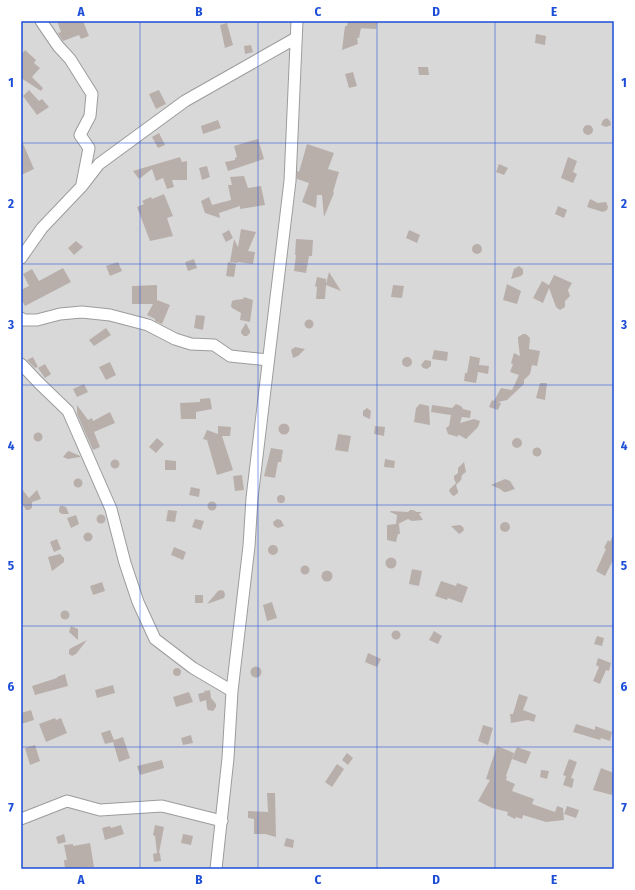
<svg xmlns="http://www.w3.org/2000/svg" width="635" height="890" viewBox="0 0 635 890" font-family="'Fira Sans Condensed',sans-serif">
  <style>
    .residential { fill: #d9d8d8 }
    .building { fill: #b8afab }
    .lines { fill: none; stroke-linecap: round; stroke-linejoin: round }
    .minor-casing { stroke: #9c9c9c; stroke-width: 13 }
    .minor { stroke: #fff; stroke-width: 11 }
    .grid { fill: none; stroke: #1d4ed8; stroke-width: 1; stroke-opacity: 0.55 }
    .neatline { fill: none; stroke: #1d4ed8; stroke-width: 1.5 }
    .grid-label { font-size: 13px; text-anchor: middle; font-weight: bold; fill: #1d4ed8 }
  </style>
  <rect width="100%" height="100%" fill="#ece7e1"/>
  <!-- residential -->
  <path class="residential" d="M21 21H614V869H21Z"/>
  <!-- building -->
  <path class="building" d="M57 21H83L89 36 81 39 79 35 63 41 58 33 61 32Z
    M348 21H377L376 29 357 28H361L359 38H357L358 44 342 50 345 26H347Z
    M227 23 233 45 225 48 220 25Z
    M536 34 546 36 545 45 535 43Z
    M251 45 253 52 245 54 244 46Z
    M25 50 36 60 34 63 40 68 32 77 43 88 41 91 21 78V55Z
    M418 67H428L429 75H419Z
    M353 72 357 86 349 88 345 74Z
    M29 90 39 101 42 99 49 107 37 115 23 96Z
    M159 90 166 104 156 109 149 94Z
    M607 118 610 121 611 125 606 127 601 125 603 120Z
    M218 120 221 128 203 134 201 126Z
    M583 130a5 5 0 1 1 10 0a5 5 0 1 1-10 0Z
    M159 133 165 145 158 148 152 137Z
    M21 139 34 169 21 175Z
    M258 139 264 159 228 171 225 162 235 160V158L237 157 234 146Z
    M307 144 334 153 328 169 339 172 333 192 334 193 324 217 322 195H317L316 208 302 202 309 183 297 179V171L299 172Z
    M180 157 182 162 187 161V180H172L174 187 167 189 163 178 156 181 152 169 139 179 133 171Z
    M568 157 577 161 573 172 577 174 573 183 561 178Z
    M499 164 508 168 504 175 496 172Z
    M207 166 210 177 202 180 199 168Z
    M244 176 248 188 261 186 265 205 240 209V206L219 213 220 218 205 213 201 201 209 197 212 205 231 200 228 185H232L230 177Z
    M164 194 173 216 167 218 173 236 150 241 137 207 144 204 142 201 151 197 152 199Z
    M590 199 598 203 606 202 608 207 607 210 603 212 587 207Z
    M558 206 567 210 564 218 555 214Z
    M241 229 256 232 248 251 255 252 253 264 238 262 237 263 230 262 234 239 238 247Z
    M229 230 233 238 226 242 222 234Z
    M409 230 420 235 417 243 406 238Z
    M296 239 313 240 312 256H309L306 273 294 271 296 255H295Z
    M76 241 83 247 74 255 68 248Z
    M472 249a5 5 0 1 1 10 0a5 5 0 1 1-10 0Z
    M194 259 197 268 188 271 185 262Z
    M118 262 122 271 110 276 106 266Z
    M228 262 236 264 234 277 226 276Z
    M519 266 523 269V274L521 276 511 279 514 269Z
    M63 268 71 282 25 306 21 299V290L29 286 23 274 32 269 39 281Z
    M329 272 341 291 326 285 325 299H316L317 287 315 286 317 277 326 279V284Z
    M554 275 572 283 568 290 570 296 565 301V307L560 310 556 307 549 288 543 303 533 298 542 281 549 285Z
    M507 284 521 291 517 304 503 300Z
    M157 285V300L170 305 162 324 155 321V319L147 315 153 304H132V286Z
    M393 285 404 286 402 298 391 297Z
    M244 297 253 300 250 322 240 320 241 313 232 308 231 306 232 301 235 300 243 299Z
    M196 315 205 316 203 330 194 328Z
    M304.5 324a4.5 4.5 0 1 1 9 0a4.5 4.5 0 1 1-9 0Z
    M246 323 250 331V333L247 336H244L241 333V331Z
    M106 328 111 335 94 346 89 340Z
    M523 334H526L530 338 529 349 540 351 537 366 532 365 530 374 524 380V384L507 400 498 402 501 403 498 410 489 407 492 400 494 401 501 388 512 390 519 375 510 372 513 364 511 363 514 353 520 356 518 340V337Z
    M295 347 305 349 298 356 293 358 291 350Z
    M434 350 448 352 447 361 432 359Z
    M470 356 480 358 479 365 489 366 488 374 478 372 476 383 464 381 465 373H467Z
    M402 362a5 5 0 1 1 10 0a5 5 0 1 1-10 0Z
    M33 357 38 367 35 368 27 360Z
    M425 360 431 361V366L427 369 423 368 421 365Z
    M110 362 116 375 106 380 99 367Z
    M45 364 51 374 45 378 38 368Z
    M540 383H547L545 400 536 398Z
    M84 384 88 392 77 397 73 389Z
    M210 398 212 409 196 412V419H181L180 403 200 402V399Z
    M420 404 429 406 430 425 414 422 416 408Z
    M456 404 461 406 463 409 471 411 470 418 462 417 460 423 474 419 480 421 478 427 466 439 459 435 457 436 458 437 448 434 446 428 449 426 451 415 431 412 432 405 452 408Z
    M77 405 88 420 92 418 93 421 110 412 115 423 94 432 100 447 93 450 77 414Z
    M367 408 371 411 370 419 363 416V411Z
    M278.5 429a5.5 5.5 0 1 1 11 0a5.5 5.5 0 1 1-11 0Z
    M218 426 231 427 230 436H222L233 470 217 475 207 440 203 439 207 430 218 434Z
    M375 426 385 427 384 436 374 434Z
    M33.5 437a4.5 4.5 0 1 1 9 0a4.5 4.5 0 1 1-9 0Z
    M338 434 351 436 348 452 335 450Z
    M512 443a5 5 0 1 1 10 0a5 5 0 1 1-10 0Z
    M157 438 164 444 156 453 149 447Z
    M532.5 452a4.5 4.5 0 1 1 9 0a4.5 4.5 0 1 1-9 0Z
    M271 448 283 450 281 462H278L275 478 264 476Z
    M69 451 80 456V457L68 459 63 457 67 452Z
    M385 459 395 461 394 468 384 467Z
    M110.5 464a4.5 4.5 0 1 1 9 0a4.5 4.5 0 1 1-9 0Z
    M165 460 176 461V470H165Z
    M464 462 466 472 462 475 461 480 456 485 458 491V493L454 496 452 495 449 491 450 489 456 483 454 479V476L458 473V468Z
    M242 475 244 490 235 491 233 476Z
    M73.5 483a4.5 4.5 0 1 1 9 0a4.5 4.5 0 1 1-9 0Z
    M505 479 510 481 515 489 506 492H504L500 489 491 485Z
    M191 487 200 489 199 497 189 495Z
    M21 488 29 498 37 490 41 499 32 502V508L29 510H26L23 505 21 506 23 504 21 500Z
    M277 499a4 4 0 1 1 8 0a4 4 0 1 1-8 0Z
    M207.5 506a4.5 4.5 0 1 1 9 0a4.5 4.5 0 1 1-9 0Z
    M60 506H63L66 507 69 514H62L59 512V509Z
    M168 510 177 511 175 522 166 521Z
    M410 510H413L417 512H422L419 514 423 520 412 521 408 519 398 524H399L400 534H398L396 542 387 540V525L396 524 397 515 390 512 391 511 408 512Z
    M96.5 519a4.5 4.5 0 1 1 9 0a4.5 4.5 0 1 1-9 0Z
    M76 515 79 524 71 528 67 518Z
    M195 519 204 521 201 530 192 527Z
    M277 519 281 520 284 526 278 528 274 526 273 522Z
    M500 527a5 5 0 1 1 10 0a5 5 0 1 1-10 0Z
    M460 525 463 527 464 530 461 533 459 534 451 526Z
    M83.5 537a4.5 4.5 0 1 1 9 0a4.5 4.5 0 1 1-9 0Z
    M614 533V558L605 576 596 571 606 549 604 548 608 540 610 542Z
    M57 539 61 549 54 552 50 542Z
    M268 550a5 5 0 1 1 10 0a5 5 0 1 1-10 0Z
    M174 547 186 552 183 560 171 555Z
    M60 554 64 558V562L52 571 48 557Z
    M385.5 563a5.5 5.5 0 1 1 11 0a5.5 5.5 0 1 1-11 0Z
    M300.5 570a4.5 4.5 0 1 1 9 0a4.5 4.5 0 1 1-9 0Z
    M412 569 422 571 419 586 409 584Z
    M321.5 576a5.5 5.5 0 1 1 11 0a5.5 5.5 0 1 1-11 0Z
    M441 581 456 586 457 583 468 587 462 603 448 598 447 600 435 596Z
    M102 582 105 591 93 595 90 586Z
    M221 590 224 591 225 595 224 598 207 604 218 591Z
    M195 595H203V603H195Z
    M272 602 277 618 267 621 263 605Z
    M60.5 615a4.5 4.5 0 1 1 9 0a4.5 4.5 0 1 1-9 0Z
    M71 626 78 629V640L69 632Z
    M391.5 635a4.5 4.5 0 1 1 9 0a4.5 4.5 0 1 1-9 0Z
    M434 631 442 636 438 644 429 640Z
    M597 636 604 638 602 646 594 644Z
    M87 640 76 654 72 656 69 654V650L71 648Z
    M368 653 381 659 377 667 365 662Z
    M598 658 611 663 609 671 606 670 600 684 593 681 599 667 596 665Z
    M250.5 672a5.5 5.5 0 1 1 11 0a5.5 5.5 0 1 1-11 0Z
    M173 672a4 4 0 1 1 8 0a4 4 0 1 1-8 0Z
    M65 674 68 686 35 695 32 686 57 678V677Z
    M113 685 115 693 97 698 95 690Z
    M204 690 206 691 210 690 211 698 216 704V707L213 711 208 710 207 708 206 700 200 702 198 694 205 692Z
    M189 692 193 702 176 707 173 697Z
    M519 694 528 697 523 710 536 715 534 722 528 720 511 723 510 714H513Z
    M31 710 34 720 21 724V713Z
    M55 718 56 720 61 718 67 733 46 742 39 724Z
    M576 724 595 730V726L612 732 610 741 601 738 600 740 573 732Z
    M483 725 493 728 488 745 478 741Z
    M110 730 114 740 123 737 130 758 119 762 113 742 105 744 101 733Z
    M191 735 193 743 183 745 181 738Z
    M35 745 40 761 30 765 25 748Z
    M497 746 514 753 506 776 507 777 506 780 515 784 512 791 534 799 532 804 555 812 557 806 563 808 564 820 546 822 523 815 522 819 516 817 515 819 507 815 508 812 492 808 478 801 490 780 486 779Z
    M517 747 531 752 526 764 512 759Z
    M347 753 353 758 348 765 342 760Z
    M569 759 577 762 571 778 563 775Z
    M162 760 164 768 140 775 137 766Z
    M337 764 344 769 332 787 325 782Z
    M601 768 614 773V787L612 795 593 790Z
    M541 770 549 771 547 779 540 777Z
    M566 776 574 779 572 788 563 785Z
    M267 793H275L276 837 265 834H254V819L248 818V811L268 812Z
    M567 806 579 810 576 818 564 814Z
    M121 825 124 834 105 840 102 828 110 826 111 828Z
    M155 825 164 827 159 853H160L161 861 154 862 153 854 157 853 155 836 153 835Z
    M64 834 66 842 58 844 56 837Z
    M183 834 193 836 191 845 181 843Z
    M286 838 294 840 293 848 284 846Z
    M90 843 94 867 65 869 64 860H67L64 845 73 844V846Z"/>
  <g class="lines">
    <defs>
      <path id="minor" d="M41 21 58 46 70 59 92 94 90 116 80 135 89 148 82 184
        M21 258 42 228 82 186 99 164 185 101 296 38
        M21 318 23 320H37L60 314 82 312 110 315 148 325 175 339 191 344 214 345 230 356 268 360
        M21 364 39 383 68 411 111 509 125 563 138 602 155 639 193 668 232 691
        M21 819 67 801 100 810 162 806 222 821
        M216 869 228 758 232 691 249 546 252 498 290 181 297 21"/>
    </defs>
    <!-- minor casing -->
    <use href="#minor" class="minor-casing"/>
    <!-- minor -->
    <use href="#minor" class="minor"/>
  </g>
  <!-- grid -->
  <path class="grid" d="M140 21V869M258 21V869M377 21V869M495 21V869M21 143H614M21 264H614M21 385H614M21 505H614M21 626H614M21 747H614"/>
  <!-- border -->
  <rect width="635" height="890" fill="none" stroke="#ffffff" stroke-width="44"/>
  <rect x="22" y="22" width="591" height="846" class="neatline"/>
  <g class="grid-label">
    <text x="81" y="16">A</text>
    <text x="199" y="16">B</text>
    <text x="318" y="16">C</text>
    <text x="436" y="16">D</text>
    <text x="554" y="16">E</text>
    <text x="11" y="87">1</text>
    <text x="624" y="87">1</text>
    <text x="11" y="208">2</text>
    <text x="624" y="208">2</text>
    <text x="11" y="329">3</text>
    <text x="624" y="329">3</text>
    <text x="11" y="450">4</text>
    <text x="624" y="450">4</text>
    <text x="11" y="570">5</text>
    <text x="624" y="570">5</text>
    <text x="11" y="691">6</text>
    <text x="624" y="691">6</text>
    <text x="11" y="812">7</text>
    <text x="624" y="812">7</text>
    <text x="81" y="884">A</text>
    <text x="199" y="884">B</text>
    <text x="318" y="884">C</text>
    <text x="436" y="884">D</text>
    <text x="554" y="884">E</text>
  </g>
</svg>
